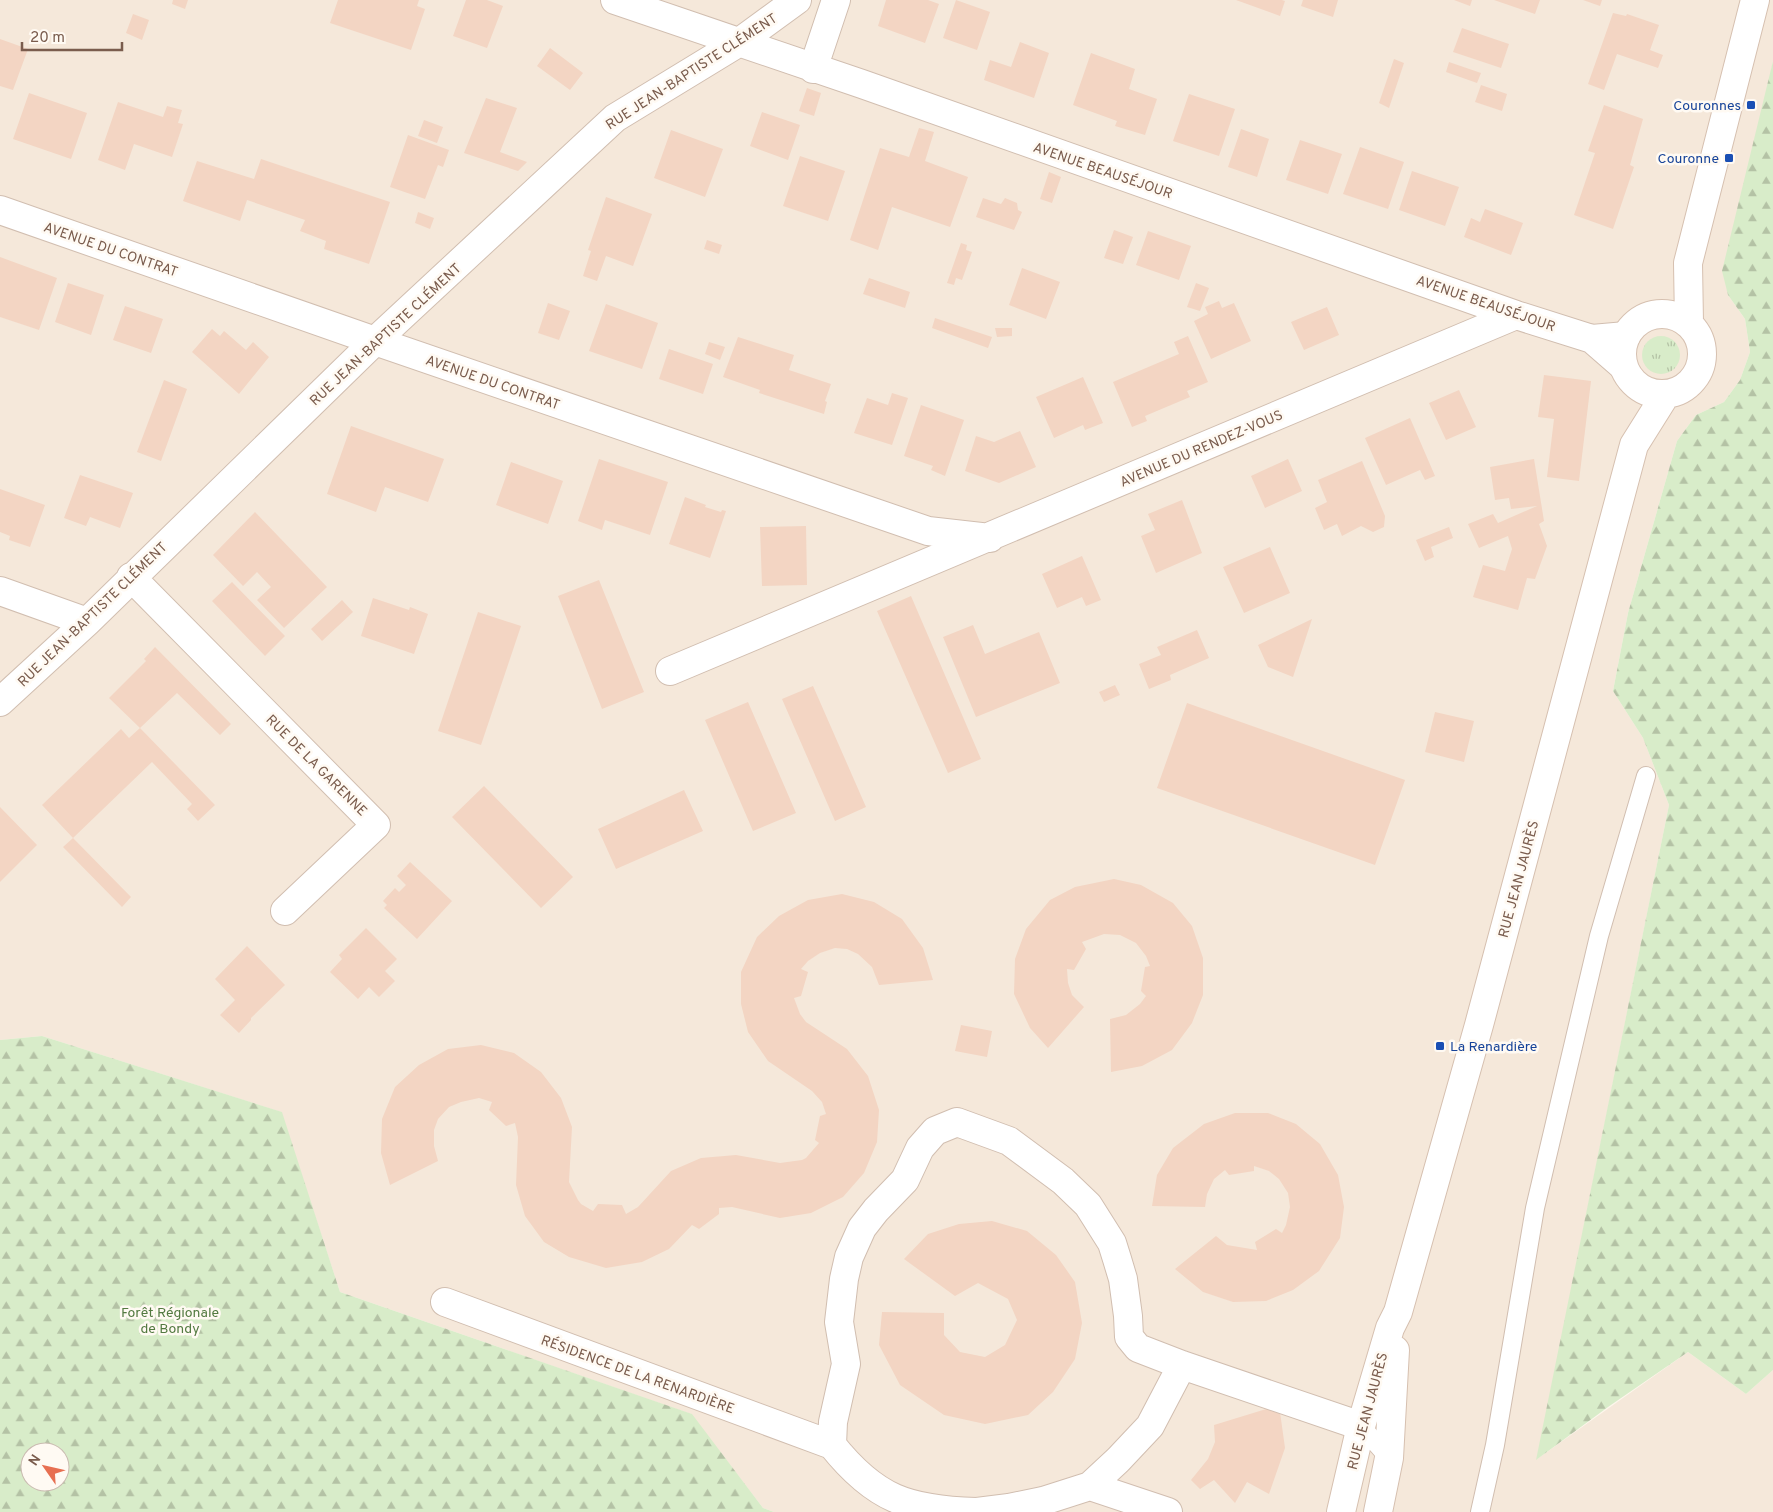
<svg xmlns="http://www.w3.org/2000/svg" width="1773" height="1512" viewBox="0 0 1773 1512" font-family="Overpass,sans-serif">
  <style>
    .residential { fill: #f5e8da }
    .grass { fill: url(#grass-tufts) }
    .forest { fill: url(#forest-firs); fill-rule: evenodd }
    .building { fill: #f3d5c3 }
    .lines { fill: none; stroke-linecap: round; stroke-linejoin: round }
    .lane-casing { stroke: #d1beb0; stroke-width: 20 }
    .street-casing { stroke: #d1beb0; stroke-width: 30 }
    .secondary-casing { stroke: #d6c0b0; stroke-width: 30 }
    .lane { stroke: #fff; stroke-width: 18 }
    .street { stroke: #fff; stroke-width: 28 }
    .secondary { stroke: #fff; stroke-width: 28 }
    .transit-dot { fill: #1a4fb4; stroke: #fffaf3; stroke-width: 2 }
    .labels { text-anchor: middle; stroke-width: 5; stroke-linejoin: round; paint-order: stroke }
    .street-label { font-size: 14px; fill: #7a5c4d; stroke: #fffaf3 }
    .transit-label { font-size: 14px; fill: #164399; stroke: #fffaf3; text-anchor: end }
    .park-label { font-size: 14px; fill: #537a41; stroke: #fffaf3 }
  </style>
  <defs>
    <pattern id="grass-tufts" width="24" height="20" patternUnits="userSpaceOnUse" patternTransform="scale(1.25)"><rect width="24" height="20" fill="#d8ecc9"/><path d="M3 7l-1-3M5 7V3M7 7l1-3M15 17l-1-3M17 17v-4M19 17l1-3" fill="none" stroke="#b4c2a5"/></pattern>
    <pattern id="forest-firs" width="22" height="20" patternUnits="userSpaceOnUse" patternTransform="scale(1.25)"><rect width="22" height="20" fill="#d8ecc9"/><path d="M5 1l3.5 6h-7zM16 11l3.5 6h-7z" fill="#b4c2a5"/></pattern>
  </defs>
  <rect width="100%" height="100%" fill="#fdf6ec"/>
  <!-- residential -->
  <path class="residential" d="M0 0H1773V61L1728 295 1745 319 1750 352 1740 380 1724 402 1696 415 1677 441 1628 613 1613 691 1643 738 1669 805 1537 1459 1688 1352 1746 1394 1773 1370V1512H774L763 1508 691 1414 340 1292 281 1112 42 1036 0 1040Z"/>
  <!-- grass -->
  <path class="grass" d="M1642 355a19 19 0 1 1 38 0a19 19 0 1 1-38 0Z"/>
  <!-- forest -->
  <path class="forest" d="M1773 61V1370L1746 1394 1688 1352 1608 1407 1536 1460 1669 805 1643 738 1613 691 1628 613 1677 441 1696 415 1724 402 1740 380 1750 352 1745 319 1728 295 1722 271Z
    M42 1036 282 1112 340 1292 692 1414 763 1508 774 1512H0V1040ZM30 1452H60V1482H30Z"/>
  <!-- building -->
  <path class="building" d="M173 0H188L185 9 172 4Z
    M338 0H419L417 6 425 9 411 50 330 23Z
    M466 0H487L503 6 487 48 453 36Z
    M886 0H928L939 4 925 43 878 26Z
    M956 0 990 12 977 50 943 38Z
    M1236 0H1282L1285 1 1280 16Z
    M1303 0H1338L1333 17 1301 6Z
    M1454 0H1472L1470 6Z
    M1494 0H1540L1535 14Z
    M1583 0H1602L1600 6Z
    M1613 13 1626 16 1627 14 1659 25 1650 50 1663 55 1658 68 1617 54 1604 90 1588 84Z
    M133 14 149 20 142 40 126 33Z
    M1462 28 1509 44 1501 68 1453 52Z
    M0 39 28 49 13 90 0 86Z
    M1020 42 1049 53 1034 98 984 80 990 60 1011 67Z
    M550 48 583 73 570 90 537 66Z
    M1091 53 1135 69 1129 89 1157 99 1145 135 1115 126 1117 121 1073 105Z
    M1394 59 1404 63 1389 108 1379 103Z
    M1449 62 1481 73 1477 83 1446 72Z
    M1481 85 1507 94 1502 111 1475 102Z
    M807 88 821 93 814 116 799 111Z
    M29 93 87 113 71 159 13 139Z
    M1189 94 1235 109 1219 156 1173 141Z
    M486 98 517 108 500 152 527 162 518 171 464 153Z
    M118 102 163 117 167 106 182 110 178 123 183 124 172 157 134 144 125 170 98 160Z
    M1604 105 1643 119 1630 165 1634 167 1613 229 1574 215 1595 153 1588 151Z
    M762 112 800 125 788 160 750 146Z
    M424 120 443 127 437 143 418 136Z
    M919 128 934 132 925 161 968 177 950 227 892 207 878 250 850 240 880 148 909 157Z
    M1241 129 1269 139 1257 177 1228 167Z
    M671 130 723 149 705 197 654 178Z
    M408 135 449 150 443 167 438 165 425 199 390 187Z
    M1300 140 1342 154 1328 194 1286 180Z
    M1360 147 1404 162 1388 209 1343 194Z
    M800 156 845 171 828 221 783 206Z
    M261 159 390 202 369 264 324 249 326 241 300 231 305 220 247 200 240 221 183 201 197 161 254 179Z
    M1412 171 1459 187 1445 226 1399 210Z
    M1049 172 1061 177 1052 203 1040 199Z
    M606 197 652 214 633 266 606 256 597 281 583 276 591 251 588 250Z
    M983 198 1001 204 1005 198 1017 203 1018 210 1022 212 1014 230 976 217Z
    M1485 209 1523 223 1511 255 1464 237 1471 218 1480 222Z
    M418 212 434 218 430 229 415 223Z
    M1114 230 1133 237 1123 264 1104 258Z
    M1148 231 1191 246 1179 280 1136 265Z
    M707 240 722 245 719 254 704 249Z
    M961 243 967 245 966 250 972 252 962 280 956 278 954 285 947 283Z
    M0 257 57 278 39 330 0 317Z
    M1022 268 1060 282 1046 319 1009 305Z
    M869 278 910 292 905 308 863 294Z
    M68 283 104 295 91 335 55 322Z
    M1196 283 1209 288 1200 311 1187 307Z
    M1219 301 1222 308 1234 303 1251 341 1211 359 1194 321 1208 314 1205 307Z
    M548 303 570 311 559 340 538 333Z
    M606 304 658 323 642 369 589 351Z
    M125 306 163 319 151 353 113 340Z
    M1327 307 1339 335 1304 350 1291 322Z
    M935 318 992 337 988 348 932 328Z
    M995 328H1012V336L997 337Z
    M212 329 220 336 224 331 246 350 253 342 269 357 239 394 192 352Z
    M1188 336 1208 382 1187 391 1190 397 1145 416 1147 421 1132 427 1113 382 1179 354 1174 342Z
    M738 337 794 355 789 370 831 384 825 401 827 402 824 414 759 393 760 390 723 377Z
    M709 342 725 347 720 360 705 354Z
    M669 349 713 364 703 394 659 379Z
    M1544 375 1591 381 1579 481 1547 477 1554 419 1538 417Z
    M1083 377 1103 423 1085 430 1083 425 1054 438 1036 397Z
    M164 380 187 389 161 461 137 452Z
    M1459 390 1476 427 1446 440 1429 403Z
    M892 393 908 398 892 445 854 433 867 398 888 405Z
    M921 405 964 420 945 476 931 470 933 466 904 456Z
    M1410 418 1435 476 1425 480 1420 470 1386 485 1365 438Z
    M351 426 444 459 428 502 385 487 376 512 327 494Z
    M1020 431 1036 467 999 483 965 471 976 436 994 442Z
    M599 459 668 482 650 535 605 520 602 530 578 521Z
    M1288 459 1302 491 1265 508 1251 476Z
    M1534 459 1544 521 1539 524 1547 546 1535 579 1527 578 1518 610 1473 597 1483 565 1505 571 1512 549 1508 536 1479 548 1468 524 1493 514 1498 523 1537 506 1511 509 1509 498 1495 500 1490 467Z
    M1362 461 1385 516 1384 527 1373 532 1361 526 1342 536 1337 524 1324 530 1315 508 1327 502 1318 480Z
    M511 462 563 481 548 524 496 505Z
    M80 475 133 493 120 528 90 517 86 526 64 518Z
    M0 489 45 505 30 547 9 540 10 536 0 532Z
    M685 497 706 505 705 507 721 512 722 510 726 511 710 558 669 544Z
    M1182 500 1202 553 1156 573 1141 536 1155 530 1148 514Z
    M255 512 327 587 284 628 257 600 271 587 257 572 243 586 213 555Z
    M806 526 807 585 762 586 760 527Z
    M1449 527 1453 538 1431 547 1434 557 1425 561 1416 540Z
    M1270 547 1290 593 1244 613 1223 567Z
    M1082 556 1101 600 1086 606 1082 597 1057 608 1042 574Z
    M599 580 644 692 602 709 558 596Z
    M232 582 285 636 265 656 212 601Z
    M911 596 981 759 948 773 877 611Z
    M373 598 409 610 410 607 428 614 414 654 361 636Z
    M342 600 353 612 322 641 311 629Z
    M478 612 521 626 481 745 438 731Z
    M1312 619 1293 677 1268 667 1258 645Z
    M973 625 985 654 1039 632 1060 683 976 717 943 637Z
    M1197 630 1209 658 1170 675 1171 680 1149 689 1139 664 1161 655 1157 647Z
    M155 647 231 724 220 735 177 693 140 728 109 698 146 661 144 659Z
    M1115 685 1120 695 1104 702 1099 692Z
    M813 686 866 807 835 821 782 699Z
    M748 702 796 813 753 831 705 720Z
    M1187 703 1405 780 1375 865 1157 788Z
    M1435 712 1474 721 1464 762 1425 752Z
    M140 728 215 805 198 821 187 809 192 804 152 762 73 838 42 805 121 729 129 738Z
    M484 786 573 877 541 908 452 817Z
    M684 790 703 831 616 869 598 829Z
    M0 807 37 845 0 882Z
    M73 838 131 897 122 907 63 847Z
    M410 862 452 901 417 939 384 908 387 905 383 901 395 888 399 892 406 885 397 876Z
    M1114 879 1141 885 1173 903 1192 926 1203 958V995L1192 1023 1172 1050 1142 1066 1111 1072 1110 1019 1126 1015 1140 1004 1146 996 1141 991 1145 967 1150 966 1146 956 1136 943 1120 935 1104 934 1082 942 1086 949 1074 970 1067 969 1068 983 1072 995 1084 1007 1048 1048 1030 1028 1014 994 1015 959 1026 929 1050 900 1075 887Z
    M842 894 874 902 902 919 923 948 933 980 879 985 872 967 858 954 847 949 835 948 820 953 808 961 801 969 808 972 801 996 794 998 800 1014 806 1022 847 1049 868 1076 879 1110 877 1142 864 1173 843 1197 811 1213 780 1218 732 1207 719 1208V1214L699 1229 692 1225 669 1249 642 1262 606 1268 569 1257 544 1242 525 1216 516 1185 518 1137 515 1123 506 1126 489 1110 492 1102 479 1098 461 1102 449 1107 438 1119 434 1130V1146L438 1161 390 1185 381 1153 382 1119 395 1087 419 1065 448 1049 481 1045 514 1053 541 1072 561 1098 572 1127 569 1182 578 1200 581 1204 593 1211 598 1204 622 1205 626 1214 638 1207 671 1171 701 1158 736 1155 780 1163 802 1160 806 1158 819 1143 815 1140 820 1116 826 1114 822 1102 812 1091 768 1061 748 1032 741 1004V972L757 937 779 916 808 900Z
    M366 928 397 959 385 971 395 981 379 997 369 987 358 999 330 972 342 959 339 955Z
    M247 946 285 985 251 1018V1020L239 1033 220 1015 235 1000 215 979Z
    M961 1025 992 1031 987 1057 955 1051Z
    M1235 1113H1268L1296 1124 1320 1144 1338 1175 1344 1207 1340 1238 1319 1271 1293 1290 1266 1301 1233 1302 1203 1292 1175 1269 1216 1236 1227 1245 1257 1250 1255 1242 1276 1229 1282 1233 1286 1225 1290 1207 1288 1193 1279 1179 1269 1171 1254 1166V1171L1229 1175 1225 1170 1214 1179 1207 1194 1205 1207 1152 1206 1157 1175 1173 1148 1204 1124Z
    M992 1221 1027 1231 1056 1255 1075 1282 1082 1323 1075 1359 1053 1392 1028 1415 985 1424 944 1415 900 1385 879 1345 882 1312 944 1313V1335L960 1352 985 1357 1005 1345 1017 1320 1008 1299 978 1283 955 1296 904 1259 928 1234 959 1224Z
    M1279 1405 1285 1448 1269 1494 1247 1482 1235 1503 1214 1480 1200 1489 1191 1480 1208 1459 1215 1442 1214 1425Z"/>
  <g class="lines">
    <defs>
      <path id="lane" d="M1361 1426 1389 1458
        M1480 1512 1495 1445 1535 1208 1599 936 1646 776"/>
      <path id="street" d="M615 0 862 84 1516 315 1592 339 1623 366
        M813 69 836 0
        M0 210 375 341 928 531 990 538
        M1592 339 1626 336
        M131 577 376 825 285 911
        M0 591 87 622
        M670 671 1516 315
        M0 702 87 622 375 341 615 118 738 43 797 0
        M445 1302 832 1445
        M1090 1486 1168 1512
        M976 1512C908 1510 875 1499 832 1445L833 1422 846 1364 839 1322 844 1279 849 1257 862 1228 876 1210 905 1180 920 1148 935 1131 957 1122 1009 1141 1063 1181 1088 1205 1112 1243 1117 1259 1123 1279 1128 1316 1129 1337 1138 1348 1182 1365 1361 1426
        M977 1512 1009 1508 1043 1501 1090 1486 1118 1460 1150 1426 1182 1365"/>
      <path id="secondary" d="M1622 354a40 40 0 1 1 80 0a40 40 0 1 1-80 0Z
        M1689 323 1688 263 1755 0
        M1341 1512 1361 1426 1390 1328 1398 1312 1479 1025 1634 445 1666 394
        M1378 1512 1389 1458 1395 1350"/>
    </defs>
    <!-- lane casing -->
    <use href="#lane" class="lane-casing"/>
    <!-- street casing -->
    <use href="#street" class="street-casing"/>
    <!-- secondary casing -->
    <use href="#secondary" class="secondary-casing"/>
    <!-- lane -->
    <use href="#lane" class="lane"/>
    <!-- street -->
    <use href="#street" class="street"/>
    <!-- secondary -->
    <use href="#secondary" class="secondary"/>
  </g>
  <!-- markers -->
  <g class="transit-dot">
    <rect x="1746" y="100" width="10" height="10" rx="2.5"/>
    <rect x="1724" y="153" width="10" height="10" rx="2.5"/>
    <rect x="1435" y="1041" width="10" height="10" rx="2.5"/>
  </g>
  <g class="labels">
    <!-- street labels -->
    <g class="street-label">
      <text transform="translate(691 71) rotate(-33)" y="5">RUE JEAN-BAPTISTE CLÉMENT</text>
      <text transform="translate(1103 170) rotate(19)" y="5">AVENUE BEAUSÉJOUR</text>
      <text transform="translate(111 249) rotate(19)" y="5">AVENUE DU CONTRAT</text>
      <text transform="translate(1486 303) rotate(19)" y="5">AVENUE BEAUSÉJOUR</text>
      <text transform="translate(385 334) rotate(-43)" y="5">RUE JEAN-BAPTISTE CLÉMENT</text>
      <text transform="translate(493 382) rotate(19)" y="5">AVENUE DU CONTRAT</text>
      <text transform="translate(1201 448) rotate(-23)" y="5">AVENUE DU RENDEZ-VOUS</text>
      <text transform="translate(92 614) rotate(-44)" y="5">RUE JEAN-BAPTISTE CLÉMENT</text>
      <text transform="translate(317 765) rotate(45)" y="5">RUE DE LA GARENNE</text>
      <text transform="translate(1518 879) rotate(-75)" y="5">RUE JEAN JAURÈS</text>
      <text transform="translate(638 1374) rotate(20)" y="5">RÉSIDENCE DE LA RENARDIÈRE</text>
      <text transform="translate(1367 1411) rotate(-75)" y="5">RUE JEAN JAURÈS</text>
    </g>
    <!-- transit labels -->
    <g class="transit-label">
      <text x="1741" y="110">Couronnes</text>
      <text x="1719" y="163">Couronne</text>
      <text x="1450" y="1051" text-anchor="start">La Renardière</text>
    </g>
    <!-- park labels -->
    <g class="park-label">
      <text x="170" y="1317">Forêt Régionale<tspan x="170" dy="16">de Bondy</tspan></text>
    </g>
  </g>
  <!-- north arrow -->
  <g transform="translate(45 1467) rotate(304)"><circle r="24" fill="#fffaf3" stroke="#cabbb1"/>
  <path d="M0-4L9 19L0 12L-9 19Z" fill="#e76f51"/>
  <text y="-8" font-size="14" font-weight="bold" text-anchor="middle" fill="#7a5c4d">N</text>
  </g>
  <!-- scale -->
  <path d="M22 42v8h100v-8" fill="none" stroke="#7a5c4d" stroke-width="2.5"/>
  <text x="30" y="42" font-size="15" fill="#7a5c4d" stroke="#fffaf3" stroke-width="4" paint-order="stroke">20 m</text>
</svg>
